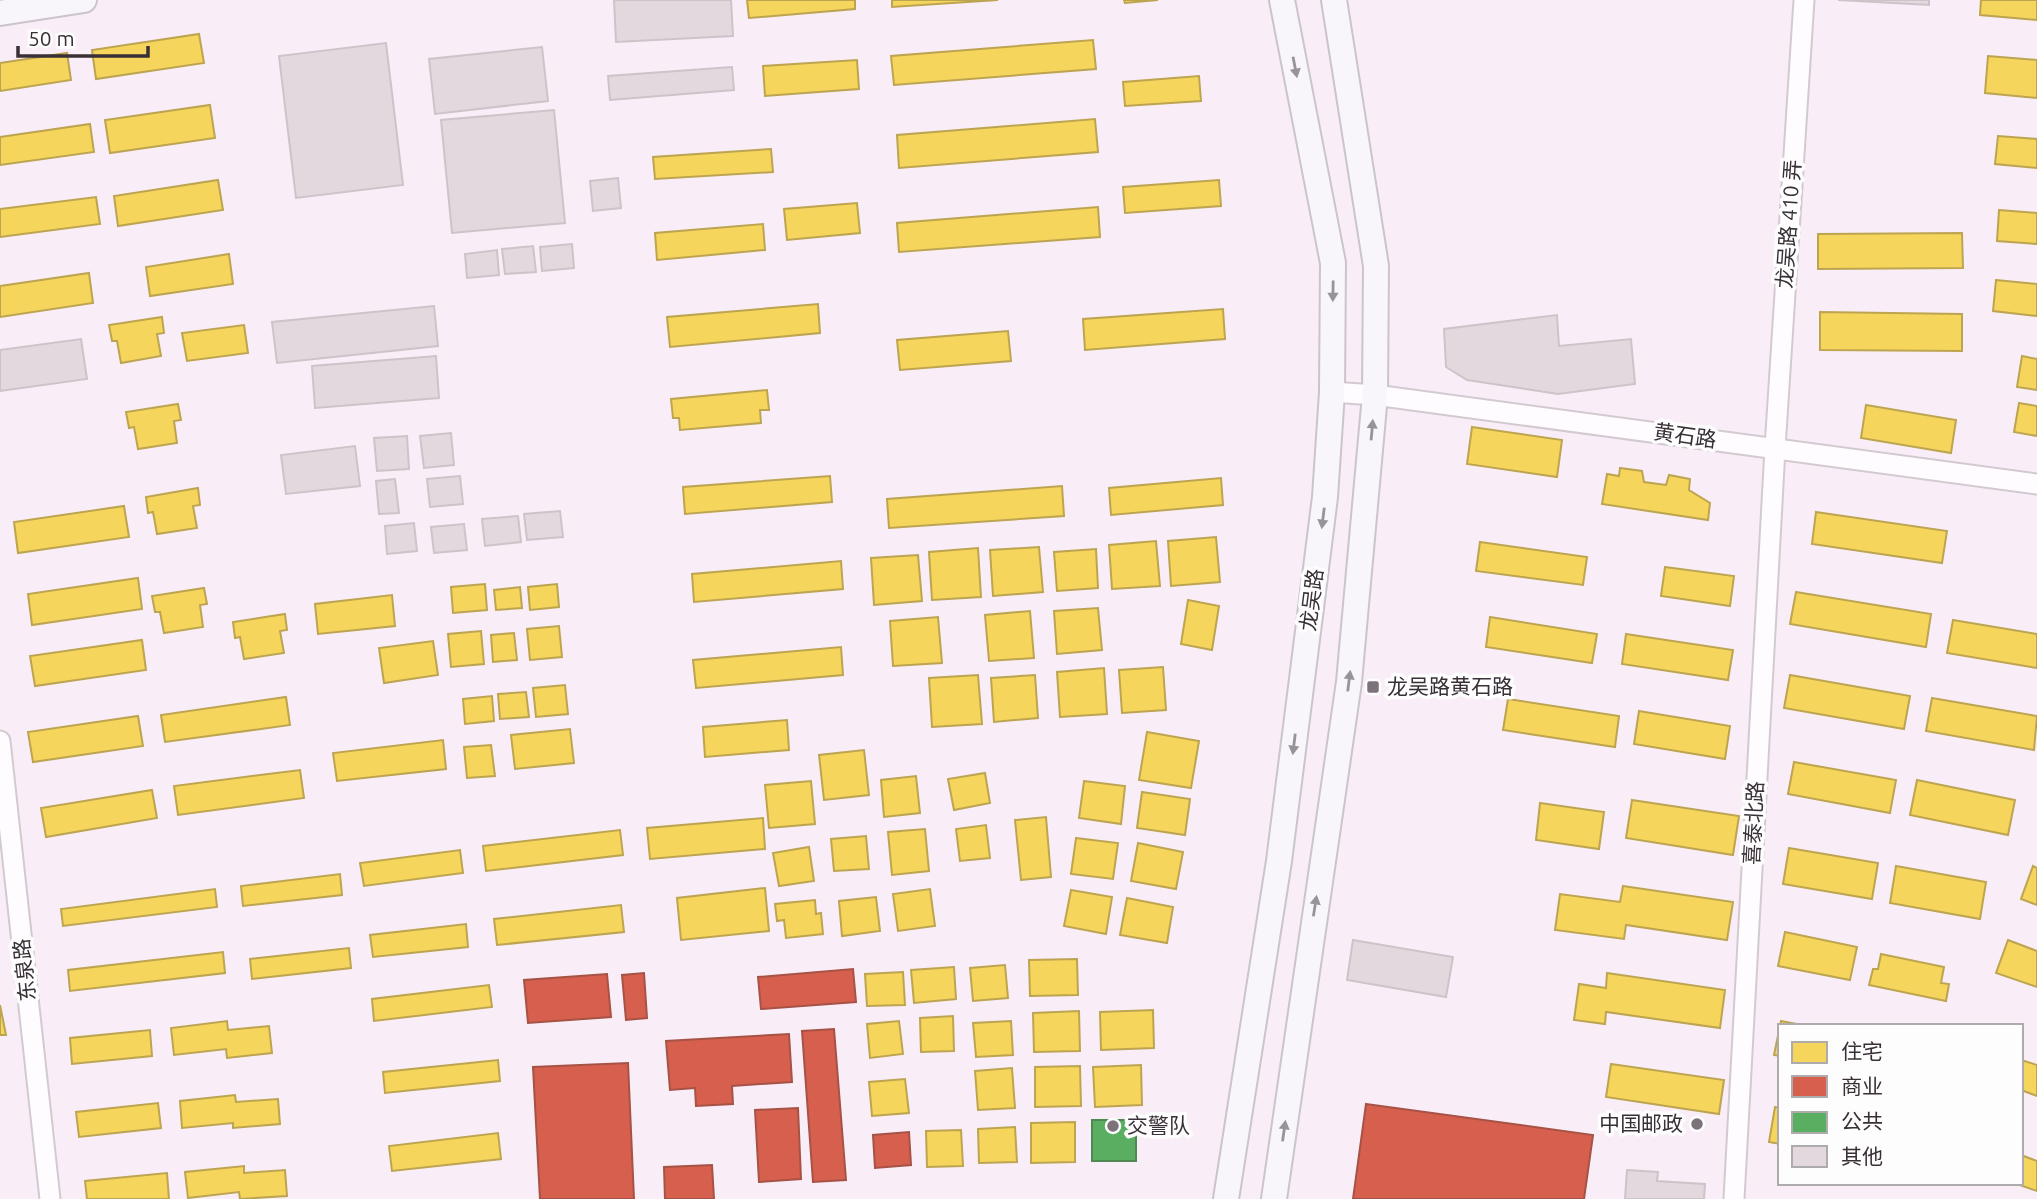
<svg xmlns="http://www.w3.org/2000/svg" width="2037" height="1199" viewBox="0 0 2037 1199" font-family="Ubuntu,'Noto Sans SC',sans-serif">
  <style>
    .homes { fill: #f6d55c; stroke: #bda451; stroke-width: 2 }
    .shops { fill: #d6604d; stroke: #a75246; stroke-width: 2 }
    .public { fill: #5aae61; stroke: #508854; stroke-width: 2 }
    .building { fill: #e3d8dd; stroke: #cdc3c8; stroke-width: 2 }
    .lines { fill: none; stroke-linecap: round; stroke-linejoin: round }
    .minor-casing { stroke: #d3cad1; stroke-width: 23 }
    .major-casing { stroke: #cbc4ce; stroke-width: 28 }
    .minor { stroke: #fefcfe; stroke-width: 19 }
    .major { stroke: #f8f6fa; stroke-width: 24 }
    .oneway { fill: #989398 }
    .poi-dot { fill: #7c727a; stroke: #fdfdfd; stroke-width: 2.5 }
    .labels { text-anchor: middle; stroke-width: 7; stroke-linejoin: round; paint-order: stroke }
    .street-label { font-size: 21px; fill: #383036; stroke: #fdfdfd }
    .poi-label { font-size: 21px; fill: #383036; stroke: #fdfdfd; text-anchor: start }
  </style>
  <rect width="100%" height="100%" fill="#f9eef7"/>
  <!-- homes -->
  <path class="homes" d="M747 0H855V9L749 18Z
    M892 0H998L892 7Z
    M1124 0H1158L1125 3Z
    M1981 0H2037V20L1980 15Z
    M199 34 204 63 96 79 92 50Z
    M1093 40 1096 69 894 85 891 56Z
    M67 53 71 80 0 91V63Z
    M1988 56 2037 60V98L1985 93Z
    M857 60 859 89 765 96 763 66Z
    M1199 76 1201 101 1125 106 1123 82Z
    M210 105 215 138 110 153 105 120Z
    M1095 119 1098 152 899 168 897 135Z
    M90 124 94 152 0 165V137Z
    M1998 136 2037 139V168L1995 164Z
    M771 149 773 172 655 179 653 157Z
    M218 180 223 210 118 226 114 196Z
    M1219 180 1221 206 1125 213 1123 187Z
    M96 197 100 224 0 237V209Z
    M857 203 860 233 787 240 784 209Z
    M1098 207 1100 237 899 252 897 223Z
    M1999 210 2037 213V244L1997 241Z
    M763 224 765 250 657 260 655 233Z
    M1962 233 1963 268 1818 269V234Z
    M229 254 233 284 150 296 146 267Z
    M89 273 93 303 0 317V286Z
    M1996 280 2037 284V316L1993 311Z
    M818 304 820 333 670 347 667 317Z
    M1223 309 1225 339 1085 350 1083 319Z
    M1820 312 1962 314V351L1820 350Z
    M162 317 164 333 157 334 161 356 121 363 117 341H112L109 325Z
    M244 325 248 353 187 361 182 333Z
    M1008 331 1011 361 900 370 897 340Z
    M2022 356 2037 359V390L2017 387Z
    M767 390 769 410H760L761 423 680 430 679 418H673L671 399Z
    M2019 403 2037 406V436L2014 432Z
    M178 404 181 420 174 421 177 443 138 449 134 427 129 428 126 412Z
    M1866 405 1956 420 1951 453 1861 438Z
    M1472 427 1562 440 1557 477 1467 464Z
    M1620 468 1642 471 1644 482 1666 485 1669 475 1690 479 1689 490 1710 503 1708 520 1602 504 1607 474 1619 476Z
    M830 476 832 502 685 514 683 487Z
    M1221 478 1223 505 1111 515 1109 488Z
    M1062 486 1064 516 889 528 887 499Z
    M198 488 200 505 193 506 197 528 157 534 153 512 148 513 146 497Z
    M124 506 129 537 18 553 14 522Z
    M1816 512 1947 531 1942 563 1812 544Z
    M1216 537 1220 582 1171 586 1168 541Z
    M1156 541 1160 586 1112 589 1109 545Z
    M1480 542 1587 557 1583 585 1476 571Z
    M1039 547 1043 592 993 596 990 550Z
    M978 548 981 597 932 600 929 552Z
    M1096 549 1098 588 1057 591 1054 552Z
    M918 555 922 601 874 605 871 558Z
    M841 561 843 589 694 602 692 574Z
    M1665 567 1734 576 1730 606 1661 596Z
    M138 578 142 609 32 625 28 594Z
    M485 584 487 610 453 613 451 587Z
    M557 584 559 607 530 610 528 587Z
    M520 587 522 608 496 610 494 590Z
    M204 588 207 604 200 605 203 627 164 633 160 612H155L152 596Z
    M1796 592 1931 614 1926 647 1790 624Z
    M392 595 395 626 318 634 315 604Z
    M1188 600 1219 606 1212 650 1181 644Z
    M1098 608 1102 650 1057 654 1054 611Z
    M1030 611 1034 658 989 661 985 615Z
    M285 614 287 630 280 631 284 653 244 659 240 637 235 638 233 622Z
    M938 617 942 663 893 666 890 621Z
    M1490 617 1597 634 1592 663 1486 647Z
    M1953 620 2037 634V668L1947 653Z
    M559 626 562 657 530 660 527 629Z
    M481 631 484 664 451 667 448 634Z
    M514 633 517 660 493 662 491 635Z
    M1626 634 1733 650 1728 680 1622 664Z
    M142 640 146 670 35 686 30 656Z
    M433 641 438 675 384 683 379 648Z
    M841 647 843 675 696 688 693 660Z
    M1163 667 1166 710 1122 713 1119 670Z
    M1104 668 1107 714 1060 717 1057 672Z
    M978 675 982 724 932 727 929 678Z
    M1035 675 1038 718 994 722 991 678Z
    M1790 675 1910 696 1904 729 1784 708Z
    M565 685 568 714 536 717 533 688Z
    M526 692 529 717 500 719 498 694Z
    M492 696 494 721 465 724 463 699Z
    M286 697 290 725 165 742 161 715Z
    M1932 698 2037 716 2034 750 1926 731Z
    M1508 699 1619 716 1615 747 1503 730Z
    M1639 711 1730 726 1725 759 1634 744Z
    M138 716 143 746 33 762 28 732Z
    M787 720 789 750 705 757 703 727Z
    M570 729 574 763 515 769 511 735Z
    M1147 732 1199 741 1191 788 1139 780Z
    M443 740 446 769 337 781 333 753Z
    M491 745 495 776 467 778 464 747Z
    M864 750 869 795 824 800 819 755Z
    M1794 762 1896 780 1890 813 1788 794Z
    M300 770 304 798 178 815 174 786Z
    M985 773 990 803 954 810 948 779Z
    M916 776 920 813 884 817 881 780Z
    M1917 780 2015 800 2008 835 1910 815Z
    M811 781 815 824 769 828 765 785Z
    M1084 781 1125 786 1121 824 1079 818Z
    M152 790 157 818 46 837 41 808Z
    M1142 792 1190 799 1185 835 1137 828Z
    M1632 800 1739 816 1733 855 1626 838Z
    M1540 803 1604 812 1599 849 1536 840Z
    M1046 817 1051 877 1021 880 1015 820Z
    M763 818 765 849 650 859 647 828Z
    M986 825 990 858 960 861 956 829Z
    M925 829 929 871 892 875 888 832Z
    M620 830 623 855 486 871 483 846Z
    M866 836 869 869 834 871 831 839Z
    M1076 838 1118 843 1113 879 1071 874Z
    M1138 843 1183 852 1176 889 1131 881Z
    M809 847 814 881 779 886 773 853Z
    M1789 848 1878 863 1872 899 1783 884Z
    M460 850 463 873 364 886 360 863Z
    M1896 866 1986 882 1980 919 1890 903Z
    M2033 866 2037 868V905L2021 899Z
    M340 874 342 895 243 906 241 886Z
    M1623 886 1733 902 1727 940 1626 925 1624 939 1555 930 1560 894 1620 902Z
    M765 888 769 931 681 940 677 898Z
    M215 889 217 907 63 926 61 909Z
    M930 889 935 926 898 931 893 894Z
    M1071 890 1112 897 1106 934 1064 926Z
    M876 897 880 931 842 936 839 901Z
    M1127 898 1173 907 1167 943 1120 935Z
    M815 900 816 914 821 913 823 934 786 938 784 920 777 921 775 904Z
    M621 905 624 932 497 945 494 919Z
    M466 924 468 947 373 957 370 935Z
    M1785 932 1857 947 1850 980 1778 966Z
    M2008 940 2037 951V987L1996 973Z
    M349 948 351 968 252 979 250 959Z
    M223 952 225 973 70 991 68 970Z
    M1881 954 1944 967 1941 983 1949 984 1946 1001 1869 985 1873 969H1878Z
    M1077 959 1078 995 1030 996 1029 960Z
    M1005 965 1008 998 973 1001 970 968Z
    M954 967 956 999 914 1003 911 970Z
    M903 972 905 1005 867 1006 865 974Z
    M1607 973 1725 990 1720 1028 1606 1012 1605 1024 1574 1020 1579 984 1606 988Z
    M489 985 492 1007 374 1021 372 999Z
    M0 1005 6 1035H0Z
    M1153 1010 1154 1048 1101 1050 1100 1012Z
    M1079 1011 1080 1051 1034 1052 1033 1013Z
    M953 1016 954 1051 921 1052 920 1018Z
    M227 1021 228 1030 269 1026 272 1053 227 1058 226 1049 174 1055 171 1028Z
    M899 1021 903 1054 870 1058 867 1024Z
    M1011 1021 1013 1055 976 1057 973 1023Z
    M1781 1021 1807 1026H1780Z
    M1780 1026V1056L1774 1055Z
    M150 1030 152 1056 72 1064 70 1038Z
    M498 1060 500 1081 385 1093 383 1072Z
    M2021 1060 2037 1065V1096L2021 1090Z
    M1611 1064 1724 1080 1719 1114 1606 1097Z
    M1141 1065 1142 1105 1095 1107 1093 1067Z
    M1080 1066 1081 1106 1035 1107V1067Z
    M1012 1068 1015 1108 978 1110 975 1071Z
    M905 1079 909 1113 872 1116 869 1082Z
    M235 1095 236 1102 278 1099 280 1124 233 1128V1123L182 1128 180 1101Z
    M158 1103 161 1128 79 1137 76 1112Z
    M1775 1107 1780 1108V1144L1769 1142Z
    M1075 1122V1162L1031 1163V1123Z
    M1015 1127 1017 1162 979 1163 978 1129Z
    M961 1130 963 1166 927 1167 926 1131Z
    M498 1133 501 1159 392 1171 389 1146Z
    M2021 1155 2037 1161V1191L2014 1183H2021Z
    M244 1166V1173L285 1170 287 1196 240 1199 239 1192 188 1198 185 1172Z
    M167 1173 169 1199H87L85 1181Z"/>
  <!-- shops -->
  <path class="shops" d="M853 969 856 1002 761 1009 758 977Z
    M644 973 647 1018 626 1020 622 975Z
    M607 974 611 1017 528 1023 524 980Z
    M834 1029 846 1180 813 1182 802 1031Z
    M789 1034 792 1082 732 1086 733 1104 696 1106 695 1088 670 1090 666 1041Z
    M628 1063 634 1199H540L533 1067Z
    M1366 1104 1593 1135 1584 1199H1353Z
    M798 1108 801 1179 759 1182 755 1110Z
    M909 1132 911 1165 875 1168 873 1135Z
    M712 1165 714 1199H665L664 1167Z"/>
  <!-- public -->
  <path class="public" d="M1092 1120H1136V1161H1092Z"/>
  <!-- building -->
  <path class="building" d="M614 0H731L733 36 616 42Z
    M1838 0H1929V5Z
    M386 43 403 185 296 198 279 56Z
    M542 47 548 101 435 114 429 59Z
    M732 67 734 90 610 100 608 76Z
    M554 110 565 223 452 233 441 120Z
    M618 178 621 208 593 211 590 181Z
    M572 244 574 268 542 271 540 247Z
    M533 246 536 272 505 274 502 249Z
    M497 250 499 275 467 278 465 254Z
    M434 306 438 346 277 363 272 322Z
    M1557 315 1559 346 1631 339 1635 384 1558 394 1467 380 1446 367 1444 329Z
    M81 339 87 379 0 391V350Z
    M436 356 439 398 315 408 312 366Z
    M451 433 454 465 424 468 420 436Z
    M407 436 409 469 377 471 374 438Z
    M355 446 360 486 286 494 281 455Z
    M460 476 463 504 430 507 427 479Z
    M395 479 399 513 379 514 376 481Z
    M560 511 563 537 527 540 524 514Z
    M518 516 521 542 485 546 482 519Z
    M414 523 417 551 387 554 385 526Z
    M464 524 467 550 434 553 431 527Z
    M1353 940 1453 957 1446 997 1347 980Z
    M1627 1170 1658 1172 1657 1181 1705 1184 1704 1199H1625Z"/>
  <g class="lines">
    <defs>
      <path id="minor" d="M1332 392 1375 395 2037 484
        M0 741 50 1199
        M1734 1199 1775 448 1804 0"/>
      <path id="major" d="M0 13 84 0
        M1226 1199 1279 861 1325 497 1332 392 1333 263 1282 0
        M1274 1199 1349 682 1375 395 1376 266 1334 0"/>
    </defs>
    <!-- minor casing -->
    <use href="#minor" class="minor-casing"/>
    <!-- major casing -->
    <use href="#major" class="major-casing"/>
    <!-- minor -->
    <use href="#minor" class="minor"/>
    <!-- major -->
    <use href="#major" class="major"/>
  </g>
  <!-- one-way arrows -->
  <defs><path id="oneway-solid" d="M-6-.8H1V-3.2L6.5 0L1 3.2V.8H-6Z" transform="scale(1.75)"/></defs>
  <g class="oneway">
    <use href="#oneway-solid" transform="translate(1295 67) rotate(79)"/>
    <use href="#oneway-solid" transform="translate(1333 291) rotate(91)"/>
    <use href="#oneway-solid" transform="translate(1372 430) rotate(-85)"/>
    <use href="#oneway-solid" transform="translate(1323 518) rotate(97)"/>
    <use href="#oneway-solid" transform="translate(1349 681) rotate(-83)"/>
    <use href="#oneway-solid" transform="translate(1294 744) rotate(97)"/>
    <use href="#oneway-solid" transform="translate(1315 906) rotate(-81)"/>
    <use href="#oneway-solid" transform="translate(1284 1131) rotate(-82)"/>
  </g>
  <!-- markers -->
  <g class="poi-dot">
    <rect x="1366" y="680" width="14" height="14" rx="3.5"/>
    <circle cx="1697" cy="1124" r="7"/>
    <circle cx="1113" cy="1126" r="7"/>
  </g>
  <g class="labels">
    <!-- street labels -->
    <g class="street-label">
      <text transform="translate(1789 224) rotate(-86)" y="7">龙吴路 410 弄</text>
      <text transform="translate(1685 436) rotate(8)" y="7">黄石路</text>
      <text transform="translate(1312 600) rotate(-83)" y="7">龙吴路</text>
      <text transform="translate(1754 823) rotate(-87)" y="7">喜泰北路</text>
      <text transform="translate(25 970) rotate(-96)" y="7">东泉路</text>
    </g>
    <!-- poi labels -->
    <g class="poi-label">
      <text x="1387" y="694">龙吴路黄石路</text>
      <text x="1683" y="1131" text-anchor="end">中国邮政</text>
      <text x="1127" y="1133">交警队</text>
    </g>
  </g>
  <!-- legend -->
  <rect x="1778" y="1024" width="245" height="161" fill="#fdfdfd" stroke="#aeabad" stroke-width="2"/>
  <rect x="1792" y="1042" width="35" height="21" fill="#f6d55c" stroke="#aeabad" stroke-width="2"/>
  <text x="1841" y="1059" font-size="21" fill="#383036">住宅</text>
  <rect x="1792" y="1076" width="35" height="21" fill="#d6604d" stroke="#aeabad" stroke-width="2"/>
  <text x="1841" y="1094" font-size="21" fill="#383036">商业</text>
  <rect x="1792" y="1112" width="35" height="21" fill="#5aae61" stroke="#aeabad" stroke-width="2"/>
  <text x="1841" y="1129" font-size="21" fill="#383036">公共</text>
  <rect x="1792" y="1146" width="35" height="21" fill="#e3d8dd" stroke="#aeabad" stroke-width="2"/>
  <text x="1841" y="1164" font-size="21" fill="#383036">其他</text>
  <!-- scale -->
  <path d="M18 46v10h130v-10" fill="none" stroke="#383036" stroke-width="3.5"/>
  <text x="28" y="46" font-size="21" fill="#383036" stroke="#fdfdfd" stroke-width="5" paint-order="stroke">50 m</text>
</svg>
